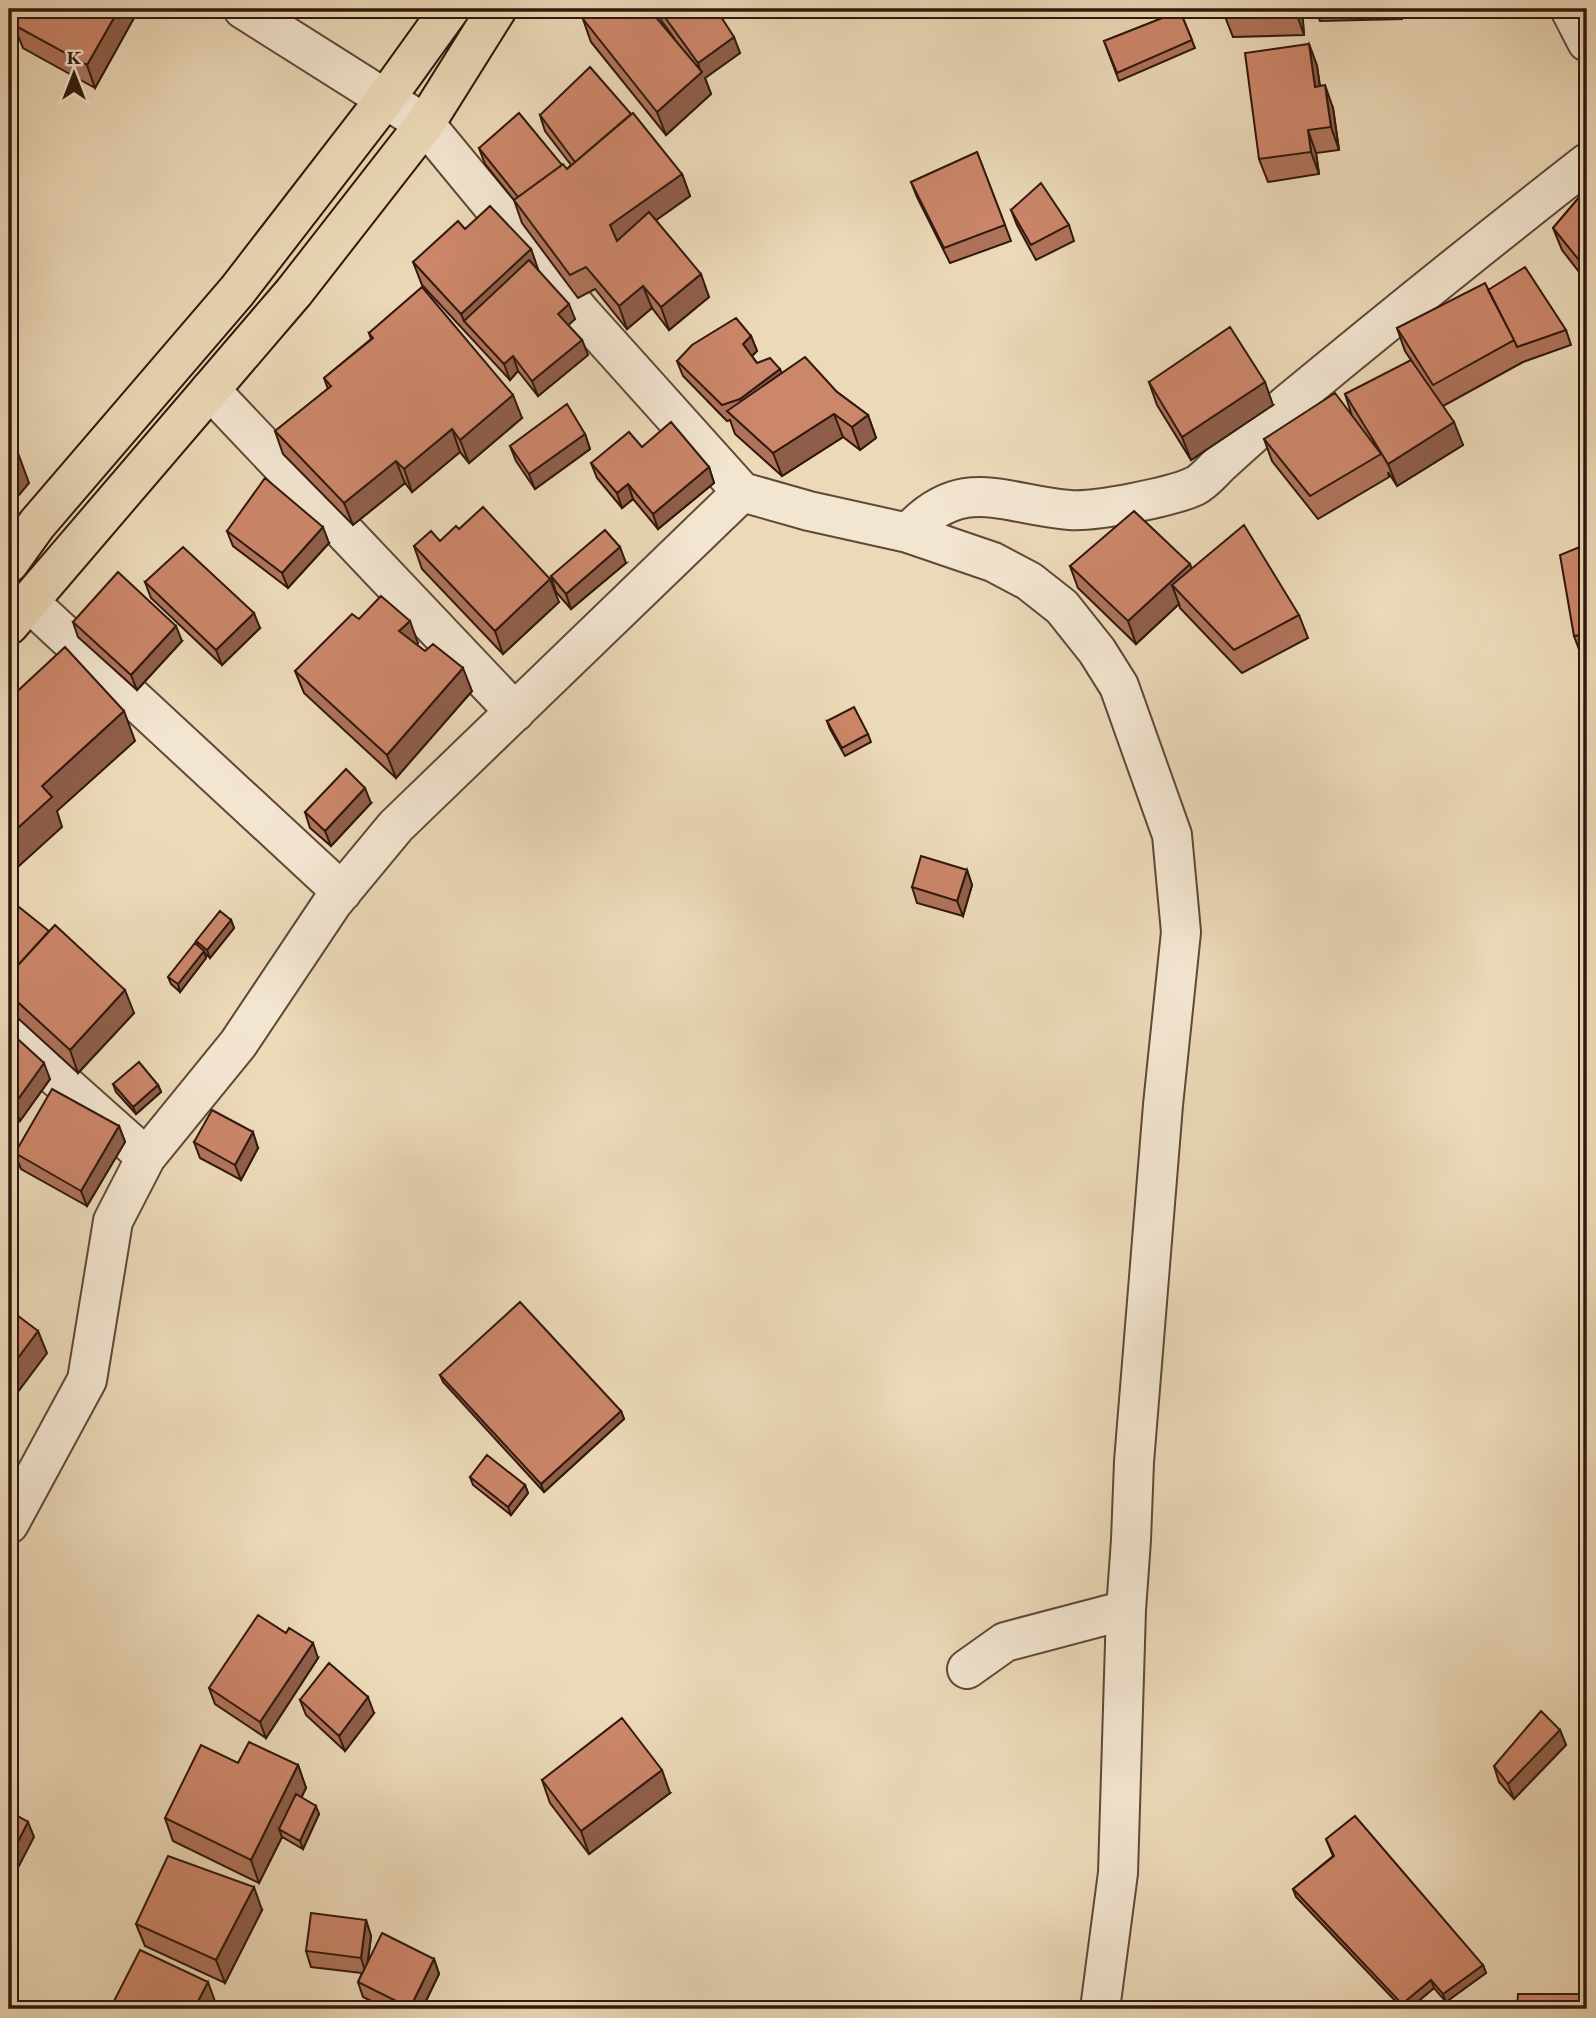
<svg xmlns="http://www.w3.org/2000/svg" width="1596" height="2018" viewBox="0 0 1596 2018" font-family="'EB Garamond',serif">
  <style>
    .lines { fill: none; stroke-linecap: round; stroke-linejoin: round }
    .street-casing { stroke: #5f4838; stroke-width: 42 }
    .highway-casing { stroke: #30180d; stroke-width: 42 }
    .street { stroke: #f3e6d1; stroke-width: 38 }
    .highway { stroke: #ecd9b8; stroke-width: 38 }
    .wall { fill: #af735b; stroke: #30180d; stroke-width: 2 }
    .shaded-wall { fill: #8f5e4a; stroke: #30180d; stroke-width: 2 }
    .building { fill: #cc866a; stroke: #30180d; stroke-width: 2 }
  </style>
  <rect width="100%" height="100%" fill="#ecd9b8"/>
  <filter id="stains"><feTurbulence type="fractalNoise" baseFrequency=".00286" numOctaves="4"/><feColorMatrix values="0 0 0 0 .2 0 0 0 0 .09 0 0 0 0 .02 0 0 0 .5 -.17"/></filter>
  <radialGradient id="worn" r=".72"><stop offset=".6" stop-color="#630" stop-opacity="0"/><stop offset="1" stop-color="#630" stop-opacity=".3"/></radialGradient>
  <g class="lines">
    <defs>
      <path id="street" d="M243 9 425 124 582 314 742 492 809 511 908 533 993 562 1029 581 1062 607 1097 651 1119 686 1172 835 1181 932 1163 1105 1134 1462 1131 1540 1126 1610 1118 1873 1100 2009
        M1570 9 1587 42
        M210 390 515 712
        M908 533C963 473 1003 505 1070 510 1095 512 1172 497 1195 486 1205 481 1214 469 1222 462 1245 441 1267 421 1290 402 1388 321 1487 241 1587 163
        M29 602 342 892
        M9 1035 146 1157
        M9 1524 87 1380 113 1221 146 1157 238 1044 333 902 396 826 742 492
        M967 1669 1005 1642 1126 1610"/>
      <path id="highway" d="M9 563 37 524 237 291 386 98 450 9
        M9 625 294 292 425 124 497 9"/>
    </defs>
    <!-- street casing -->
    <use href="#street" class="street-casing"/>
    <!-- highway casing -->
    <use href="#highway" class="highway-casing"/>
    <!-- street -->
    <use href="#street" class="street"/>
    <!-- highway -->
    <use href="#highway" class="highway"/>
  </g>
  <!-- wall -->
  <path class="wall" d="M23 9H131L134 18 95 88 23 48 14 25Z
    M653 9H716L740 53 705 78 711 94 666 135 591 42 583 19 674 38Z
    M1121 9H1186L1122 13Z
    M1302 9 1304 35 1233 37 1224 14Z
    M1315 9H1401L1402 19 1320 21Z
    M1180 11 1195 48 1119 81 1104 41Z
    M1309 44 1317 66 1320 86 1333 108 1339 150 1316 153 1319 174 1268 182 1259 159Z
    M540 115 682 174 690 196 656 220 709 297 669 330 652 308 627 329 595 289 578 298 522 223 514 200 485 164 479 148 562 165 567 169 571 165 545 131Z
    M977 152 1011 241 950 263 917 197 911 182Z
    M1587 188V282L1562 250 1553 228Z
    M1011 210 1069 225 1074 241 1036 260 1017 225Z
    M465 229 531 249 538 270 575 319 568 325 582 340 588 355 538 396 518 371 510 380 422 285 413 262Z
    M1488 290 1566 330 1571 345 1523 362 1443 406 1463 445 1397 486 1388 472 1389 477 1318 519 1272 461 1264 439 1352 416 1345 394 1413 363 1405 351 1397 328Z
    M369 333 522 418 469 463 460 452 412 492 405 483 353 525 283 454 275 431 328 389 324 378 371 339Z
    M751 336 757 351 752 356 757 363 782 373 837 392 868 415 876 438 860 450 843 437 782 476 735 434 730 420 727 421 683 376 677 361Z
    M1149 382 1273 405 1191 460 1157 405Z
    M585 434 590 449 535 489 516 461 510 446Z
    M642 447 709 467 714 483 658 529 633 499 622 508 597 478 591 463Z
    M227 531 329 543 288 588 233 546Z
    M440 541 559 602 503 654 422 569 414 546Z
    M1587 544V651L1580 652 1574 636Z
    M626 563 571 609 556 592 551 576Z
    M1070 566 1191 569 1299 615 1308 638 1242 673 1180 608 1179 604 1136 644 1078 588Z
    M145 582 260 628 222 665 151 598Z
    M359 619 418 643 417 645 472 691 396 778 304 693 295 671Z
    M73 622 182 641 137 690 78 637Z
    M827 721 868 734 871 742 845 756 830 729Z
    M371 803 331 846 310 828 305 812Z
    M967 870 972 885 963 916 917 903 912 887Z
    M9 909 134 1013 78 1073 9 1010Z
    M231 920 234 928 210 958 205 953 206 958 180 992 171 984 168 977 197 946 196 941Z
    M9 1031 50 1079 20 1121 9 1114Z
    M113 1084 158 1085 161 1092 136 1114 116 1092Z
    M119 1126 125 1142 87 1206 21 1169 15 1153Z
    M194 1142 258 1148 241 1180 200 1158Z
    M440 1375 621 1411 624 1419 544 1492 443 1382Z
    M470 1477 525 1485 528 1493 511 1515 473 1485Z
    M318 1658 266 1738 215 1704 209 1688Z
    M300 1700 374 1713 345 1751 306 1715Z
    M1560 1730 1566 1745 1514 1799 1499 1782 1494 1766Z
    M238 1763 298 1765 306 1788 301 1798 319 1814 303 1849 282 1837 259 1883 173 1841 165 1818Z
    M542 1780 670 1793 589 1854 550 1803Z
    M1326 1839 1483 1965 1486 1973 1446 2002 1434 1988 1409 2009H1403L1296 1897 1293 1889 1333 1856Z
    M262 1910 225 1983 145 1946 136 1924Z
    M366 1920 371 1936 368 1962 434 1959 439 1974 422 2009H387L363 1997 358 1982 362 1973 311 1967 306 1951Z"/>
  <!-- shaded-wall -->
  <path class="shaded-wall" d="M119 9H131L134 18 95 88 87 65Z
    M1296 9H1302L1304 35 1296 12Z
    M734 37 740 53 705 78 711 94 666 135 657 112 701 73 698 63Z
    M1309 44 1317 66 1323 110 1315 87Z
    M1325 85 1333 108 1339 150 1331 127Z
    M1308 130 1316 153 1319 174 1311 152Z
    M682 174 690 196 618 247 610 225Z
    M531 249 539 272 464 321 461 314Z
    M701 274 709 297 669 330 661 307Z
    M643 286 652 308 627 329 619 306Z
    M569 304 575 319 564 329 558 314Z
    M751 336 757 351 749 359 743 344Z
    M582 340 588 355 538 396 532 381Z
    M513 356 518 371 510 380 504 364Z
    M780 369 786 384 746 414 740 399Z
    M1265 382 1273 405 1191 460 1182 437Z
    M513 395 522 418 469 463 460 440Z
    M834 414 843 437 782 476 773 453Z
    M868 415 876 438 860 450 852 427Z
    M1454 422 1463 445 1397 486 1388 464Z
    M452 429 460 452 412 492 404 469Z
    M585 434 590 449 535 489 529 474Z
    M18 453 29 483 9 507V464Z
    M396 461 405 483 353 525 344 503Z
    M709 467 714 483 658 529 653 514Z
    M628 484 633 499 622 508 617 493Z
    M323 527 329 543 288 588 282 573Z
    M620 547 626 563 571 609 566 594Z
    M1190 564 1198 587 1172 585 1179 604 1136 644 1128 621Z
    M550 579 559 602 503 654 495 631Z
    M254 613 260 628 222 665 216 650Z
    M410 621 418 643 408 654 399 631Z
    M176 626 182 641 137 690 131 675Z
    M463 668 472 691 396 778 387 755Z
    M124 711 135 741 57 811 62 827 9 875V836L42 786Z
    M365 788 371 803 331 846 325 831Z
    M967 870 972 885 963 916 957 901Z
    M231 920 234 928 210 958 207 950Z
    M204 951 206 958 180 992 178 984Z
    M125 990 134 1013 78 1073 70 1050Z
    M44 1063 50 1079 20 1121 14 1105Z
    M158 1085 161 1092 136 1114 133 1107Z
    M119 1126 125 1142 87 1206 81 1191Z
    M253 1132 258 1148 241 1180 235 1165Z
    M38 1331 47 1353 11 1401 9 1395V1370Z
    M621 1411 624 1419 544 1492 541 1484Z
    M10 1415 15 1430 9 1444V1417Z
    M525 1485 528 1493 511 1515 508 1507Z
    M313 1643 318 1658 266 1738 260 1722Z
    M368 1697 374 1713 345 1751 339 1736Z
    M1560 1730 1566 1745 1514 1799 1508 1784Z
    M298 1765 306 1788 284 1832 279 1829 282 1837 259 1883 251 1860Z
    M662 1770 670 1793 589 1854 581 1831Z
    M316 1806 319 1814 303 1849 300 1841Z
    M28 1822 34 1837 9 1885V1859Z
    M254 1887 262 1910 225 1983 216 1960Z
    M366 1920 371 1936 366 1974 361 1958Z
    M434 1959 439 1974 422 2009H410V2008Z
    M1483 1965 1486 1973 1446 2002 1443 1994Z
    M1431 1980 1434 1988 1409 2009H1404L1402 2004Z
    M208 1982 216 2004 214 2009H194Z"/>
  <!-- building -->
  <path class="building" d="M23 9H119L87 65 14 25Z
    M596 9H649L702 72 657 112 583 19Z
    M659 9H716L734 37 698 63Z
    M1224 9H1296V12L1224 14Z
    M1180 11 1192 40 1117 73 1104 41Z
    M1309 44 1315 87 1325 85 1331 127 1308 130 1311 152 1259 159 1245 53Z
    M590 67 631 114 575 162 540 115Z
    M519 113 562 165 518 197 479 148Z
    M633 113 682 174 610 225 617 241 649 212 701 274 661 307 643 286 619 306 586 267 570 275 514 200 563 164 567 169Z
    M977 152 1005 225 944 248 911 182Z
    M1041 183 1069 225 1031 245 1011 210Z
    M1587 188V270L1553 228Z
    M490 206 531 249 461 314 413 262 458 221 465 229Z
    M529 260 569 304 558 314 582 340 532 381 513 356 504 364 464 321Z
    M1525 267 1566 330 1517 347 1514 340 1488 290Z
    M1485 283 1514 340 1433 385 1397 328Z
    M422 287 513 395 460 440 452 429 404 469 396 461 344 503 275 431 331 386 324 378 373 338 369 333Z
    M736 318 751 336 743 344 757 363 770 358 780 369 740 399 722 405 677 361 692 345Z
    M1230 327 1265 382 1182 437 1149 382Z
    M805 357 837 392 868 415 852 427 834 414 773 453 727 411Z
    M1411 360 1454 422 1388 464 1345 394Z
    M1335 393 1381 454 1310 496 1264 439Z
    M567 404 585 434 529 474 510 446Z
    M671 422 709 467 653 514 628 484 617 493 591 463 629 432 642 447Z
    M9 446 18 453 9 464Z
    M265 478 323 527 282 573 227 531Z
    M483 507 550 579 495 631 414 546 431 531 440 541 456 526 459 529Z
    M1134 511 1190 564 1128 621 1070 566Z
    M1244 525 1299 615 1234 650 1172 585Z
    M605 530 620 547 566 594 551 576Z
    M1587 544V634L1574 636 1560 555Z
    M183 547 254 613 216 650 145 582Z
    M118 572 176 626 131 675 73 622Z
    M381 596 410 621 399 631 425 651 433 644 463 668 387 755 295 671 352 614 359 619Z
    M65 647 124 711 42 786 52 797 9 836V699Z
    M854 707 868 734 842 748 827 721Z
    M346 769 365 788 325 831 305 812Z
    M921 856 967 870 957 901 912 887Z
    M14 903 49 931 9 975V909Z
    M220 911 231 920 207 950 196 941Z
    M55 925 125 990 70 1050 9 994V975Z
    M195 943 204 951 178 984 168 977Z
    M9 1031 44 1063 14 1105 9 1102Z
    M139 1062 158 1085 133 1107 113 1084Z
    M52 1089 119 1126 81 1191 15 1153Z
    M212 1110 253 1132 235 1165 194 1142Z
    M520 1302 621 1411 541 1484 440 1375Z
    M9 1309 38 1331 9 1370Z
    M487 1455 525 1485 508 1507 470 1477Z
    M258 1615 286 1633 289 1628 313 1643 260 1722 209 1688Z
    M329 1663 368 1697 339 1736 300 1700Z
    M1541 1711 1560 1730 1508 1784 1494 1766Z
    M622 1718 662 1770 581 1831 542 1780Z
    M249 1742 298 1765 251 1860 165 1818 201 1745 238 1763Z
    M296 1794 316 1806 300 1841 279 1829Z
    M9 1811 28 1822 9 1859Z
    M1355 1816 1483 1965 1443 1994 1431 1980 1402 2004 1293 1889 1334 1856 1326 1839Z
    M168 1856 254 1887 216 1960 136 1924Z
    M311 1913 366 1920 361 1958 306 1951Z
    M382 1933 434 1959 410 2008 358 1982Z
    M140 1950 208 1982 194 2009H110Z
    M1518 1994H1587V2009H1517Z"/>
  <!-- margin -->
  <rect width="1596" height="2018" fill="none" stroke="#ecd9b8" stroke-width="35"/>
  <rect x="10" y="10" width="1575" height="1997" fill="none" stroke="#30180d" stroke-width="3.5"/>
  <rect x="18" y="18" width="1561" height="1983" fill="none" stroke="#30180d" stroke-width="2"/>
  <!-- north arrow -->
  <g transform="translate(74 74)" stroke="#f3e6d1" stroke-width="5" paint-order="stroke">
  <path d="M0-5L12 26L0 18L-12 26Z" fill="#30180d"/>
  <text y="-10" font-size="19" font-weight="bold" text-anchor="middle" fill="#30180d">K</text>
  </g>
  <rect width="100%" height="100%" filter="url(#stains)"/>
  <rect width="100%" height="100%" fill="url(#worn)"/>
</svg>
